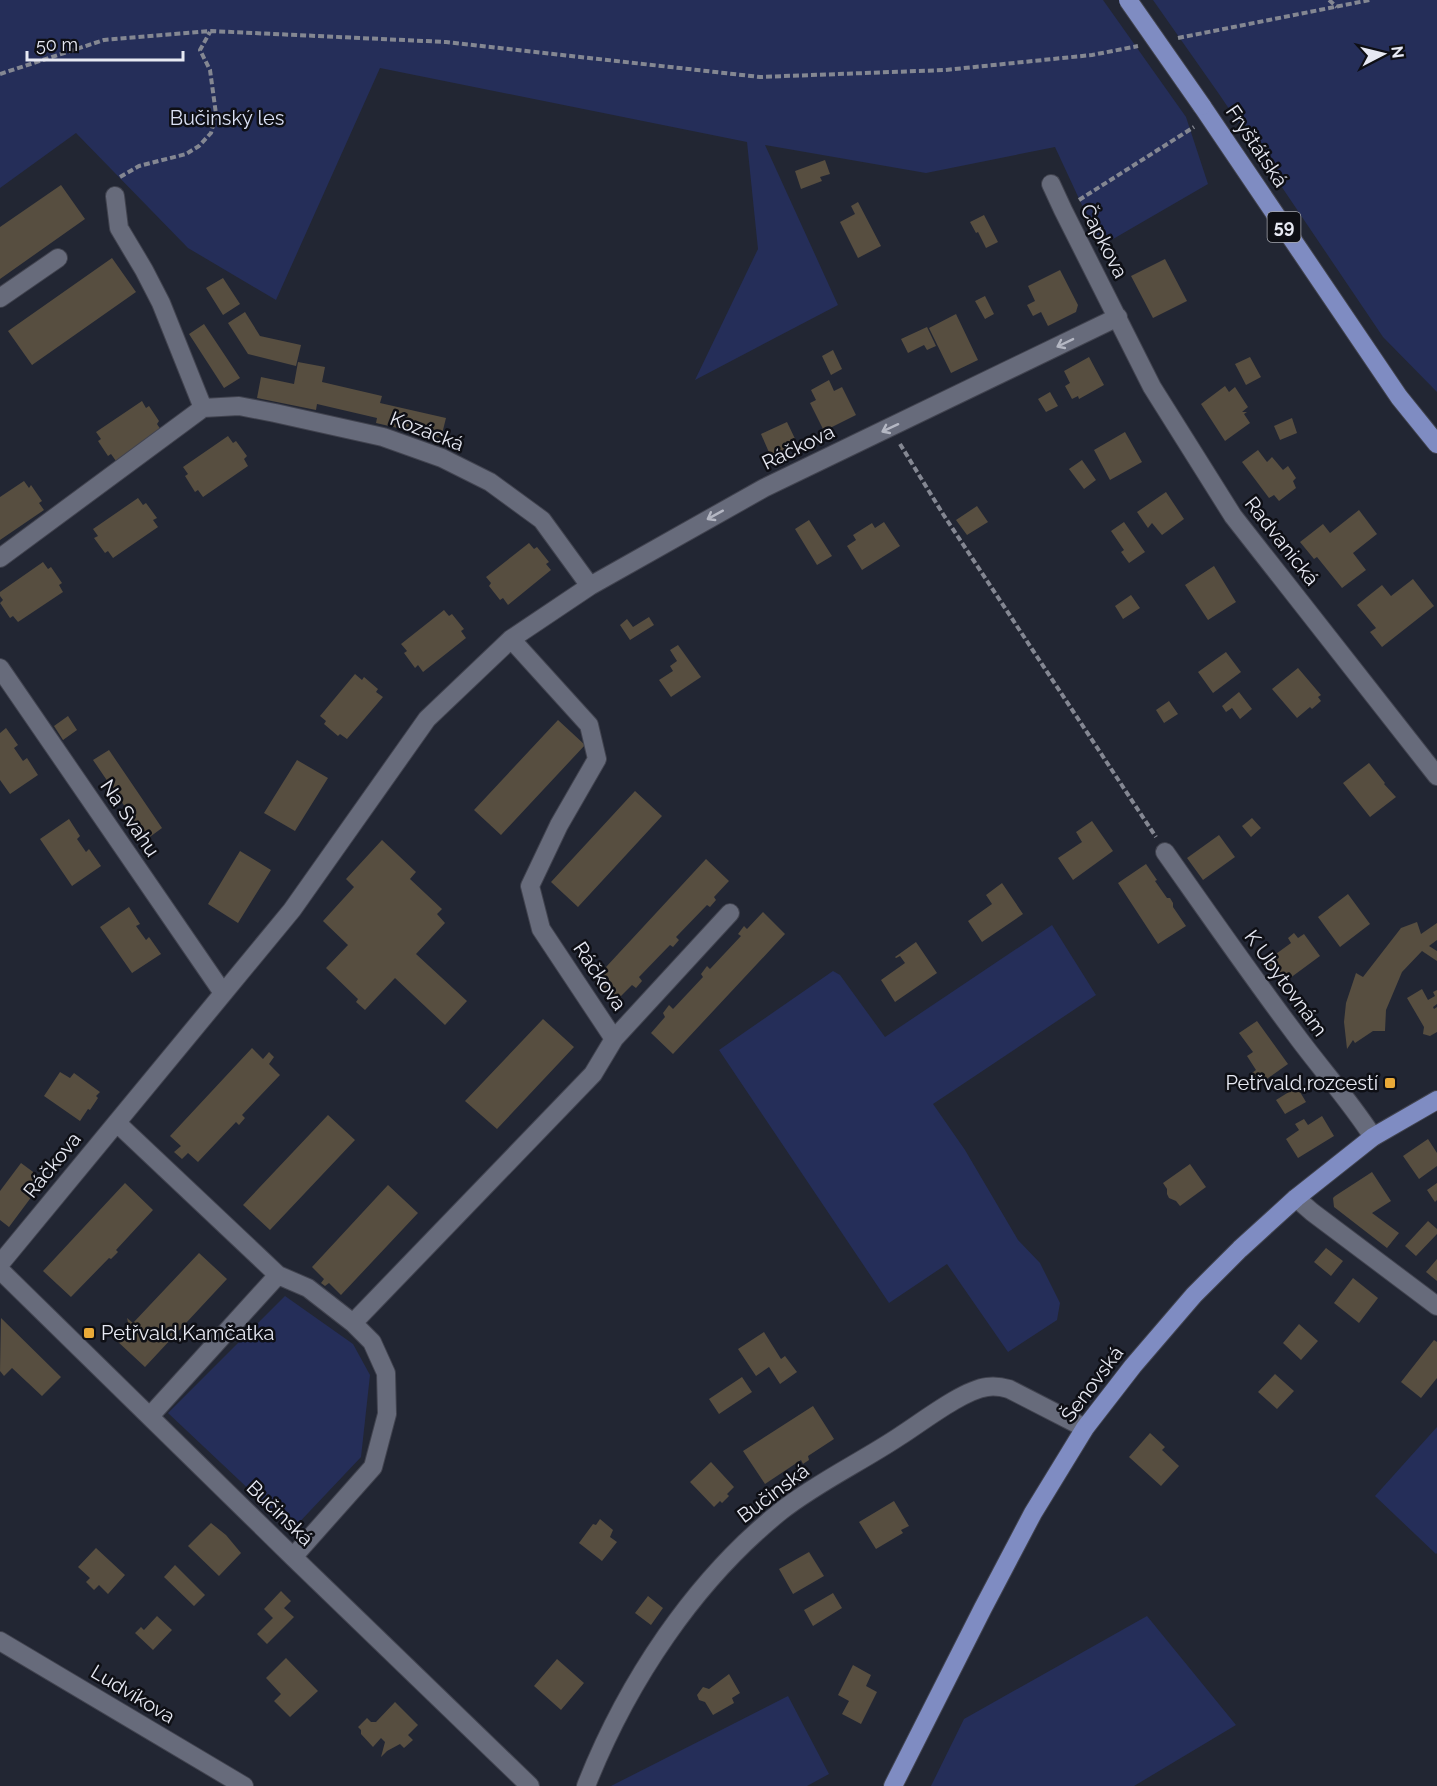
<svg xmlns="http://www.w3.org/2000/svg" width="1437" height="1786" viewBox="0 0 1437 1786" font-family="Raleway,sans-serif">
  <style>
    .green { fill: #252e59 }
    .building { fill: #574e40 }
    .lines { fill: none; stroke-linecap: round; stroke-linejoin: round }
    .minor-casing { stroke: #41434f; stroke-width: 20 }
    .major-casing { stroke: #41434f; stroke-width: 20 }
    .path { stroke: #848792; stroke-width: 4; stroke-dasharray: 6 3; stroke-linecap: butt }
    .minor { stroke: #676b7b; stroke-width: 18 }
    .major { stroke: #7f8cc2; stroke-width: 18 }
    .major-bridge-casing { stroke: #41434f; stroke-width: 20; stroke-linecap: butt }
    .major-bridge { stroke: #7f8cc2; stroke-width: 18 }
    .oneway { stroke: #b4b7c3 }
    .poi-dot { fill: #eaaa38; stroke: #0e0f15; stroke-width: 2 }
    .labels { text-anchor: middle; stroke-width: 5; stroke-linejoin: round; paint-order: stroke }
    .shield { fill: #0e0f15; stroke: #a6a8b0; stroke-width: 1.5 }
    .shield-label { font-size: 18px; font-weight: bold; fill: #e7e9f3 }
    .park-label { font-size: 20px; fill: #dbe1f5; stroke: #0e0f15 }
    .street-label { font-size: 20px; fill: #e7e9f3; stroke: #0e0f15 }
    .poi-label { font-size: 20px; fill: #e7e9f3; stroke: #0e0f15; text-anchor: end }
  </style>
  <rect width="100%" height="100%" fill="#222633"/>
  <!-- green -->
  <path class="green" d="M0 0H1103L1186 117 1208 184 1101 246 1055 147 926 173 765 145 838 305 695 380 758 249 747 142 380 68 276 300 188 248 76 133 0 188Z
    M1153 0H1437V392L1383 337 1219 94Z
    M1052 925 1096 995 933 1104 965 1150 1018 1240 1040 1263 1060 1303 1057 1320 1008 1352 947 1264 889 1303 719 1050 833 971 840 975 885 1037Z
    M285 1296 353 1344 370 1375 361 1457 292 1530 168 1413Z
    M1437 1427V1553L1436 1554 1375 1496Z
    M1147 1616 1236 1725 1134 1786H931L964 1719Z
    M788 1696 829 1774 807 1786H611Z"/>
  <!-- building -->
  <path class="building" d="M825 160 830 174 820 177 822 181 801 189 795 171Z
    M61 185 85 219 0 279V227Z
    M858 202 881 246 858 258 840 222 855 214 851 206Z
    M984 215 998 242 986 248 978 232 976 233 970 222Z
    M112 258 136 292 32 365 8 331Z
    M1165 259 1187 301 1153 318 1131 276Z
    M1060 270 1078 305 1076 312 1048 326 1041 312 1033 316 1027 305 1035 301 1028 286Z
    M223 278 240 304 223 315 206 288Z
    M985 296 994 314 985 319 975 301Z
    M245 312 260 336 301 345 296 366 248 354 228 323Z
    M956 314 978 360 951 373 929 328Z
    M204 324 240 378 224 388 189 334Z
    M927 327 936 346 927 350 924 345 908 353 901 339Z
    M833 350 842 369 831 375 822 356Z
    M1089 357 1104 385 1079 399 1078 396 1072 399 1065 386 1070 383 1064 371Z
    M1250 357 1261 377 1246 385 1235 364Z
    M298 362 325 367 322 382 382 396 380 403 446 418 441 438 376 423 377 418 317 404 316 410 257 398 261 377 294 384Z
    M829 380 834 391 842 387 856 415 824 431 810 403 816 400 811 390Z
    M1225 386 1229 392 1235 387 1248 407 1242 412H1247L1244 414 1250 423 1225 441 1201 404Z
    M1050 392 1058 406 1046 412 1038 399Z
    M142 401 146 408 149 406 159 421 157 424 161 430 116 461 111 454 108 456 98 441 101 439 96 432Z
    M1292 418 1297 433 1280 440 1274 426Z
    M787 422 798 445 771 457 761 434Z
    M1125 432 1142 462 1110 480 1094 450Z
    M228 436 233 443 236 441 247 456 244 459 248 466 203 497 198 490 195 492 185 476 188 474 183 467Z
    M1258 450 1267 462 1272 457 1283 470 1288 466 1296 478 1293 481 1296 488 1279 501 1274 495 1269 498 1242 462Z
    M1082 460 1096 480 1084 489 1069 469Z
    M24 481 29 488 31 485 42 501 39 503 44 510 0 540V497Z
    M1166 492 1184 519 1162 535 1152 523 1148 528 1137 512Z
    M138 498 143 505 146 503 157 518 153 520 158 527 113 558 108 551 105 553 94 538 98 536 93 529Z
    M977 506 988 522 967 535 956 520Z
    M1359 510 1377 534 1353 553 1366 570 1342 588 1317 557 1314 559 1300 542 1323 524 1330 533Z
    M809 520 832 556 817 565 795 529Z
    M884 522 900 546 862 570 847 546 856 540 853 535 872 523 875 528Z
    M1124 522 1145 552 1129 563 1121 552 1124 550 1111 531Z
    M529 543 534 549 537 547 549 562 546 564 551 570 508 605 503 598 500 600 489 586 491 583 486 577Z
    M43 562 48 569 51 567 62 583 59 585 63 592 18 622 13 616 10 618 0 603 3 600 0 596V592Z
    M1214 566 1236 602 1208 620 1185 585Z
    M1413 579 1434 606 1382 647 1370 632 1376 628 1357 605 1382 585 1391 596Z
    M1131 595 1140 608 1123 619 1115 606Z
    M444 610 449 616 452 614 464 629 461 631 466 638 423 672 418 665 415 668 404 653 407 651 401 644Z
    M649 617 654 625 630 640 620 625 627 619 633 627Z
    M678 645 701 677 671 697 659 680 673 671 670 666 677 661 670 650Z
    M1226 652 1241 672 1213 693 1198 672Z
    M1298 668 1321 695 1318 697 1321 701 1312 709 1310 707 1297 718 1272 689Z
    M355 674 362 680 364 677 378 689 376 692 383 697 347 739 340 734 338 736 324 724 326 721 320 716Z
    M1239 692 1252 709 1240 719 1232 708 1226 712 1222 706Z
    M1169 701 1178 714 1164 723 1156 710Z
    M68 716 77 730 63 740 54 726Z
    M558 720 585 745 501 835 474 810Z
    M6 728 18 745 14 748 23 761 27 758 38 775 10 794 0 780V733Z
    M109 750 162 828 147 839 93 760Z
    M297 760 328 778 295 831 264 813Z
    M1369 763 1385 783 1384 784 1396 797 1370 817 1343 783Z
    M635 791 662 816 578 907 551 882Z
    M1252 818 1261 828 1251 837 1242 826Z
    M69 819 80 836 77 839 86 852 89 849 101 866 72 886 40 839Z
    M1092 821 1113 851 1073 880 1058 858 1082 842 1076 832Z
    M1219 835 1235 857 1203 880 1187 858Z
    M382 840 416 872 410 879 442 909 437 914 445 923 416 954 467 1001 445 1025 395 978 365 1010 356 1002 358 999 326 968 348 945 323 921 354 887 346 879Z
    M240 851 271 870 238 923 208 904Z
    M706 859 729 881 714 897 716 900 710 907 707 905 676 937 679 940 673 947 670 945 639 977 642 981 636 988 632 985 616 1001 594 980Z
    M1146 864 1157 880 1155 881 1167 898H1170L1173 903V907L1186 926 1158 944 1118 883Z
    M1002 883 1023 914 982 942 968 921 992 904 986 895Z
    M1348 894 1370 924 1340 947 1318 917Z
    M129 907 140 924 136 926 146 940 149 937 161 954 132 973 100 927Z
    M763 912 785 934 673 1054 651 1033 665 1017 663 1013 669 1005 673 1009 703 977 701 974 707 966 710 969 741 936 738 934 744 926 747 929Z
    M1417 922 1421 934 1437 923V940L1429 946 1437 951V961L1422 951 1402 972 1386 1010 1385 1031H1373L1355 1043 1353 1040 1347 1049 1344 1022 1346 1003 1356 973 1363 977 1401 928Z
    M1294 933 1298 938 1304 934 1320 956 1282 984 1265 962 1291 943 1288 938Z
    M916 942 937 973 895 1002 881 980 905 963 900 956 896 958 895 957Z
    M1422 989 1428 1000 1435 996 1433 992 1437 990V1004L1433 1007 1434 1009 1437 1007V1032L1430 1036 1423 1034 1424 1027 1407 998Z
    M543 1019 574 1047 497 1129 465 1101Z
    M1257 1021 1288 1064 1250 1091 1248 1087 1254 1082 1249 1075 1256 1070 1247 1056 1253 1052 1239 1033Z
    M252 1048 263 1059 269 1052 274 1057 269 1064 280 1075 242 1115 245 1118 239 1125 236 1122 198 1162 188 1153 182 1159 174 1152 181 1146 170 1136Z
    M60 1072 70 1078 74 1073 100 1092 96 1096 98 1098 90 1110 88 1109 80 1121 44 1096Z
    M1297 1087 1306 1102 1285 1114 1276 1100Z
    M328 1115 355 1140 270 1230 243 1205Z
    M1322 1116 1334 1136 1298 1158 1286 1139 1299 1130 1295 1124 1304 1119 1308 1125Z
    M1428 1139 1437 1153V1166L1419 1179 1403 1156Z
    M21 1163 44 1180 9 1227 0 1220V1191Z
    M1190 1164 1206 1187 1180 1206 1176 1201 1169 1198 1167 1194V1189L1163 1183Z
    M1372 1172 1391 1201 1372 1213 1399 1233 1387 1248 1334 1207 1333 1198 1335 1196Z
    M125 1183 153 1210 116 1250 118 1252 111 1259 109 1258 71 1297 43 1271Z
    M1437 1183V1200L1435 1202 1427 1190Z
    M388 1185 418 1213 341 1295 329 1283 325 1286 321 1283 324 1279 312 1267Z
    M1428 1221 1437 1229V1234L1416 1256 1405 1246Z
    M1326 1248 1343 1261 1331 1276 1314 1262Z
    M199 1253 227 1279 145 1367 117 1341 129 1327 127 1318 133 1323Z
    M1437 1259V1281L1426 1272Z
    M1353 1278 1378 1298 1359 1323 1334 1303Z
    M1 1318 61 1377 42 1396 12 1368 4 1376 0 1371Z
    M1299 1324 1318 1341 1301 1360 1283 1343Z
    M764 1332 781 1359 785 1356 797 1372 780 1384 769 1367 756 1376 738 1349Z
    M1434 1340 1437 1342V1378L1421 1398 1401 1382Z
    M1275 1374 1294 1391 1277 1409 1258 1392Z
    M742 1377 752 1392 719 1414 709 1399Z
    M813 1406 834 1439 808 1456 809 1460 803 1464 801 1460 765 1484 743 1451Z
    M1150 1433 1165 1447 1162 1450 1179 1466 1161 1486 1129 1457Z
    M711 1462 734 1487 727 1494 729 1496 722 1503 720 1501 714 1507 690 1482Z
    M894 1501 909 1526 901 1530 903 1533 876 1549 859 1522Z
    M600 1519 613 1530 610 1537 617 1542 602 1561 579 1543 593 1524 596 1525Z
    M211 1523 226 1535 241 1553 219 1576 188 1546Z
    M96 1548 125 1575 108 1594 99 1585 94 1590 86 1582 90 1578 78 1567Z
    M809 1552 824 1576 793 1594 779 1569Z
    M175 1565 205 1595 194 1606 164 1577Z
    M281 1591 291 1601 284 1608 294 1617 267 1644 257 1634 273 1618 264 1609Z
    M833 1593 842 1608 813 1626 804 1610Z
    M648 1596 663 1608 651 1625 635 1613Z
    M157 1616 172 1630 153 1650 135 1633 141 1627 144 1630Z
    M286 1658 318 1691 290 1717 274 1701 281 1694 266 1678Z
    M557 1659 584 1683 561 1710 534 1686Z
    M853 1665 871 1675 866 1686 877 1692 861 1724 842 1714 849 1701 838 1695Z
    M729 1674 740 1693 732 1698 734 1703 713 1715 705 1702 699 1700 697 1695 703 1687 709 1689Z
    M395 1702 418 1725 408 1735 413 1740 404 1748 400 1744 387 1751 381 1757 385 1742 381 1738 373 1747 361 1734V1730L358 1727 367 1718 371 1722H376Z"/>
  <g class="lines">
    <defs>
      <path id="minor" d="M1051 184 1063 210 1152 387 1233 516 1437 776
        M115 196 119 228 144 270 161 303 203 408 239 406 275 413 383 437 442 458 490 482 542 520 590 586
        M0 298 58 258
        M0 558 203 408
        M0 668 223 993
        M1165 852C1208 913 1251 975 1296 1035 1321 1069 1350 1101 1373 1137
        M614 1039 730 913
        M117 1123 278 1275 308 1288 353 1323
        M1296 1198 1312 1212 1437 1306
        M0 1264 292 910 427 719 511 639 590 586 764 488 1118 317
        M0 1270 293 1557 530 1786
        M150 1416 278 1275
        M293 1557 373 1467 387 1414 386 1373 372 1342 353 1323 593 1074 614 1039 541 929 530 886 559 825 597 759 589 725 511 639
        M0 1641 244 1786
        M586 1786C627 1682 694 1581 781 1511 818 1482 861 1462 900 1436 922 1422 963 1390 987 1387 994 1386 1002 1387 1009 1389L1085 1428"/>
      <path id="major" d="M1202 106 1399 397 1437 444
        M893 1786 983 1608 1033 1513 1085 1428 1133 1366 1194 1295 1240 1249 1296 1198 1373 1137 1437 1100"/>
    </defs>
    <!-- minor casing -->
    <use href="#minor" class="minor-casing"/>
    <!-- major casing -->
    <use href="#major" class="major-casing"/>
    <!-- path -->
    <path class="path" d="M1329 0 1337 7
      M1178 38 1370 0
      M0 74 104 40 210 31 446 42 760 77 945 70 1092 55 1138 46
      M120 177 139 166 186 154 199 146 211 133 216 114 210 70 200 50 210 32
      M1079 200 1194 127
      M900 444 943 514 1156 837"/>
    <!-- minor -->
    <use href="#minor" class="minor"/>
    <!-- major -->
    <use href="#major" class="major"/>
    <defs>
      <path id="major-bridge" d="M1128 0 1202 106"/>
    </defs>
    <!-- major-bridge casing -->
    <use href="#major-bridge" class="major-bridge-casing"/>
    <!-- major-bridge -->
    <use href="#major-bridge" class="major-bridge"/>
  </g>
  <!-- one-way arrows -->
  <defs><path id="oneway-shaft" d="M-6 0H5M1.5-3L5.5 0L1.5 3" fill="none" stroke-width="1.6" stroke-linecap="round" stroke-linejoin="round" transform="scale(1.5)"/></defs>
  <g class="oneway">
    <use href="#oneway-shaft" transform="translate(1065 343) rotate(154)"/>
    <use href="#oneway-shaft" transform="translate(890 428) rotate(155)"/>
    <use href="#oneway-shaft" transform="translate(715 515) rotate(151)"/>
  </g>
  <!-- markers -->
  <g class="poi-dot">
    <rect x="1384" y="1077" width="12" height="12" rx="3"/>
    <rect x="83" y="1327" width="12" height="12" rx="3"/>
  </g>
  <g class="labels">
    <!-- shield labels -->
    <rect class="shield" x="1267.5" y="212" width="33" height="30" rx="4.5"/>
    <g class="shield-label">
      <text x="1284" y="233">59</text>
    </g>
    <!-- park labels -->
    <g class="park-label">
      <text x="227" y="125">Bučinský les</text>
    </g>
    <!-- street labels -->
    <g class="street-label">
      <text transform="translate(1257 146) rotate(56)" y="7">Fryštátská</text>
      <text transform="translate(1104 241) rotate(63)" y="7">Čapkova</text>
      <text transform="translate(427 431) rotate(21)" y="7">Kozácká</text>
      <text transform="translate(798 447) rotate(-26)" y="7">Ráčkova</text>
      <text transform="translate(1282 541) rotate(52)" y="7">Radvanická</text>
      <text transform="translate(130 818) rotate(56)" y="7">Na Svahu</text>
      <text transform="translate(600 976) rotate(56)" y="7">Ráčkova</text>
      <text transform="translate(1286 983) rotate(54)" y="7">K Ubytovnám</text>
      <text transform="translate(52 1165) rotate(-51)" y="7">Ráčkova</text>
      <text transform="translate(1092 1384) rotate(-53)" y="7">Šenovská</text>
      <text transform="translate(773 1493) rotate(-37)" y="7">Bučinská</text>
      <text transform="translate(280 1513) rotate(44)" y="7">Bučinská</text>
      <text transform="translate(133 1694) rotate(31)" y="7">Ludvíkova</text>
    </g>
    <!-- poi labels -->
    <g class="poi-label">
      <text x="1378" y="1090">Petřvald,rozcestí</text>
      <text x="101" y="1340" text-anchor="start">Petřvald,Kamčatka</text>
    </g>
  </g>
  <!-- north arrow -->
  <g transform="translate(1383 54) rotate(83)" stroke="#0e0f15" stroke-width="4.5" paint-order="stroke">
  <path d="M0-4.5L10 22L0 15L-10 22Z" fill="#e7e9f3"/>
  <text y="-9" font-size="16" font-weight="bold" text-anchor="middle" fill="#e7e9f3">N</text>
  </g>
  <!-- scale -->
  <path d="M27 51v9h156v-9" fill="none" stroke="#e7e9f3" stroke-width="3"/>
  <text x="36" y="51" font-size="18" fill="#e7e9f3" stroke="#0e0f15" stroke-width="4.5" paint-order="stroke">50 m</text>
</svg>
